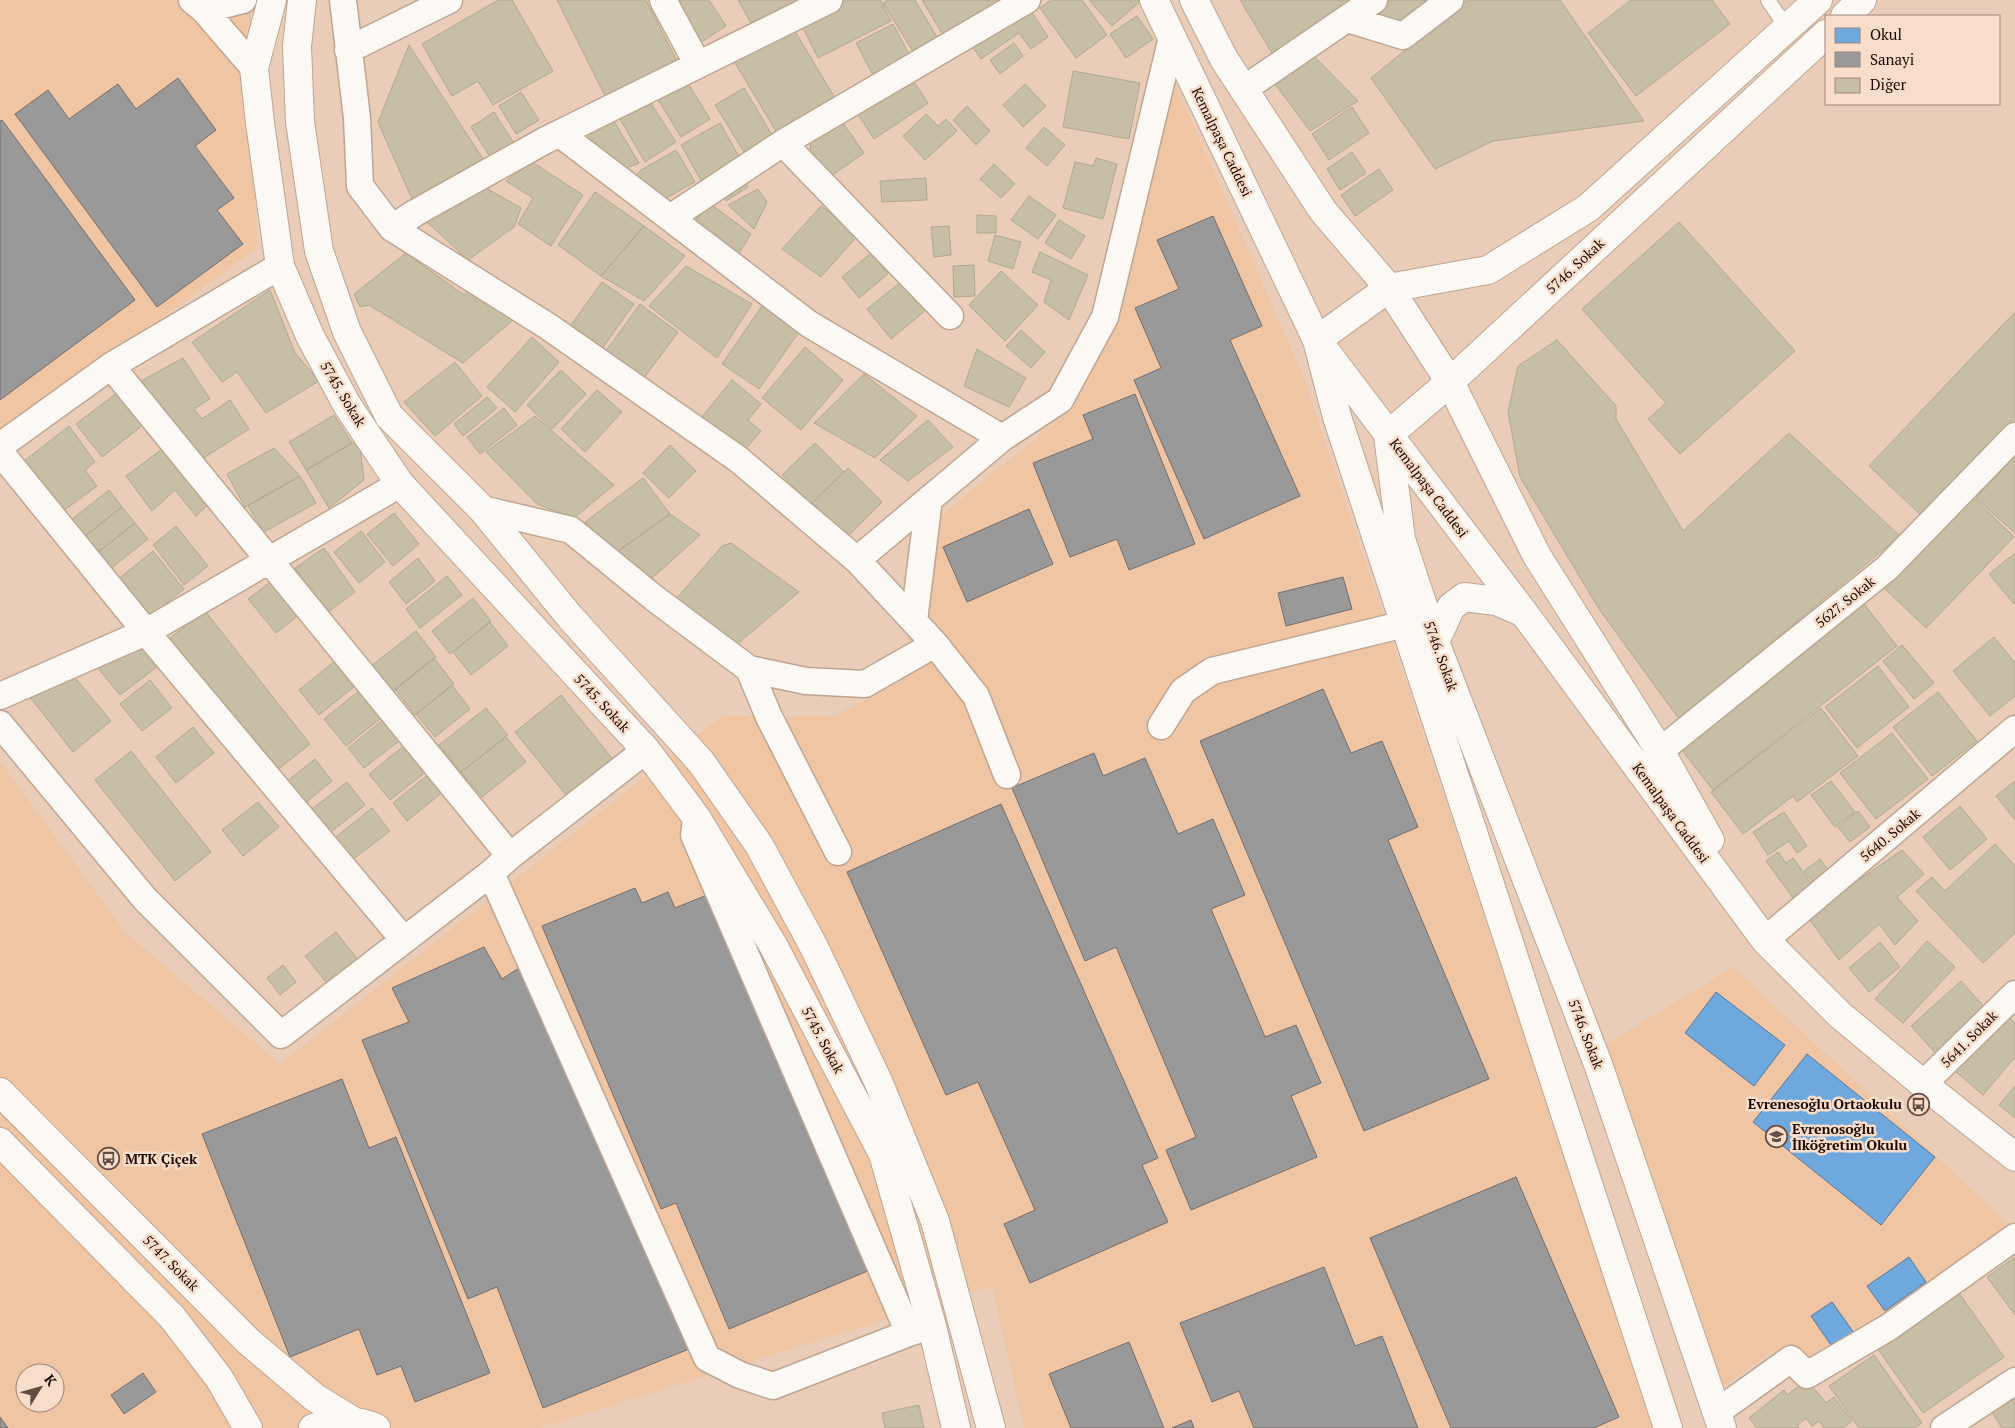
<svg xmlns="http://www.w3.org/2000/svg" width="2015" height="1428" viewBox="0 0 2015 1428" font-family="'PT Serif',serif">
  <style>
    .built { fill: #f0c5a4; fill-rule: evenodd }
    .schools { fill: #6fa8dc; stroke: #56789a }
    .industry { fill: #999; stroke: #746d6b }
    .building { fill: #c7bea6; stroke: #b1a891 }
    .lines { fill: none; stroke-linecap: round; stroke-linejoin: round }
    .service-casing { stroke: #bea593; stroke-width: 16 }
    .minor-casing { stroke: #bea593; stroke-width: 29 }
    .tertiary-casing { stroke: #bea593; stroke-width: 30 }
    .secondary-casing { stroke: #bea593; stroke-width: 30 }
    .primary-casing { stroke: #bea593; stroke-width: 30 }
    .service { stroke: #fcf8f4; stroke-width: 14 }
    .minor { stroke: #fcf8f4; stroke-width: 26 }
    .tertiary { stroke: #fcf8f4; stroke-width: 28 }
    .secondary { stroke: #fcf8f4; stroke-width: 28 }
    .primary { stroke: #fcf8f4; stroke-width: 28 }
    .labels { text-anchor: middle; stroke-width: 5; stroke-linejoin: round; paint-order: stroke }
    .street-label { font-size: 14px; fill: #1c0700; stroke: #f7ddca }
    .poi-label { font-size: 14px; font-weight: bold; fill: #1c0700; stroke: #f7ddca; text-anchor: start }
  </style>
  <rect width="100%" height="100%" fill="#e9cdb8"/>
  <!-- built -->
  <path class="built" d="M0 0H250L257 248 0 438Z
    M1173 78 1303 376 1656 1428H1024L992 1286 540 1428H0V761L126 933 280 1064 722 716H833L898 683 933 522 1074 407 1128 280ZM25 1373H55V1403H25Z
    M1733 967 2013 1228 1815 1364 1774 1351 1721 1388 1605 1045Z"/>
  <!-- schools -->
  <path class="schools" d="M1716 992 1785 1045 1754 1086 1685 1033Z
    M1807 1054 1935 1157 1881 1225 1753 1122Z
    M1909 1257 1926 1282 1885 1311 1867 1286Z
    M1832 1302 1854 1333 1833 1348 1811 1316Z"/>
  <!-- industry -->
  <path class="industry" d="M178 78 216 130 195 146 234 198 217 210 243 244 157 307 15 114 48 90 69 119 118 84 136 109Z
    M2 120 135 300 0 400V121Z
    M1213 216 1262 326 1230 340 1300 496 1204 539 1134 380 1161 368 1135 308 1179 289 1157 240Z
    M1135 394 1195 544 1129 570 1117 539 1070 557 1033 463 1093 439 1083 415Z
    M1029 509 1053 564 967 602 943 547Z
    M1343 577 1352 609 1286 626 1278 593Z
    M1323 689 1351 753 1382 741 1418 827 1388 840 1489 1079 1364 1131 1200 741Z
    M1094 753 1103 776 1145 758 1178 834 1213 819 1245 895 1211 909 1265 1037 1296 1025 1321 1083 1291 1096 1317 1157 1191 1210 1166 1150 1196 1137 1116 947 1085 961 1012 788Z
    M1001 804 1158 1158 1142 1165 1168 1222 1030 1283 1004 1224 1035 1210 978 1082 946 1095 847 872Z
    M635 888 642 903 668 892 675 908 712 893 870 1270 729 1329 676 1203 661 1209 542 926Z
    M484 947 502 979 519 968 526 981 694 1347 543 1408 497 1287 468 1299 362 1040 409 1022 392 988Z
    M342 1079 369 1148 396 1137 490 1373 415 1402 401 1366 377 1375 359 1329 290 1357 202 1134Z
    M1516 1177 1619 1417 1594 1428H1451L1370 1238Z
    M1324 1267 1355 1346 1382 1336 1418 1428H1254L1239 1391 1212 1402 1180 1323Z
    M1129 1342 1164 1428H1071L1049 1374Z
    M143 1373 156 1392 124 1414 111 1395Z
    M0 1417 8 1428H0Z
    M1191 1420 1194 1428H1172Z"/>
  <!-- building -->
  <path class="building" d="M498 0H512L553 71 493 105 478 81 452 96 422 44Z
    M557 0H646L677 61 605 96Z
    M679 0H709L726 26 697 45 672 3Z
    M738 0H815L754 28Z
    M832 0H880L891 21 818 58 798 18Z
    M888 0H915L938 39 914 53 883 3Z
    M922 0H998L1001 5 945 38Z
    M1051 0H1082L1107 35 1076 58 1040 8Z
    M1089 0H1142L1112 26Z
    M1240 0H1357L1275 58Z
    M1382 0H1439L1400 30 1359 16Z
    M1467 0H1560L1644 121 1493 141 1435 169 1371 78Z
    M1631 0H1712L1730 24 1636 96 1588 33Z
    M1031 11 1048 37 1031 49 1019 33 981 59 970 43 1010 16 1014 23Z
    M1137 16 1153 39 1126 58 1110 34Z
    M790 23 835 98 777 133 732 58Z
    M893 24 911 58 874 77 856 43Z
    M1014 43 1023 56 1000 74 990 60Z
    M409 45 483 159 412 199 378 122Z
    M1312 54 1358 101 1310 131 1272 80Z
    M1073 71 1140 83 1129 139 1063 127Z
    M909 74 928 103 874 139 855 110Z
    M684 77 710 119 681 137 655 95Z
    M1025 84 1046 106 1023 127 1003 105Z
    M744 88 772 135 744 152 715 105Z
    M521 92 539 120 516 134 499 106Z
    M647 97 676 142 645 162 617 114Z
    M967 106 990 131 976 145 953 120Z
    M1352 107 1369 133 1329 160 1312 134Z
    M494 112 517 148 494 163 471 127Z
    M837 114 864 153 827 179 810 159 811 131Z
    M926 114 938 126 946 119 957 131 925 160 903 136Z
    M612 118 639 163 616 172 575 138Z
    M720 123 742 162 703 184 681 145Z
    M1044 127 1065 145 1047 166 1026 148Z
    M676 150 695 182 659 202 630 181 641 170Z
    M1352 152 1366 173 1340 190 1327 169Z
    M1096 158 1117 164 1103 219 1063 208 1075 162 1093 166Z
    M532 162 583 195 551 246 518 224 533 198 506 181Z
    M994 164 1015 184 1001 198 980 179Z
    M1379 169 1393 190 1355 216 1341 195Z
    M742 176 748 187 726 201 719 190Z
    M926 178 927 200 882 202 880 181Z
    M486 188 521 208 514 227 468 260 427 222Z
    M758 189 767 202 754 229 728 205Z
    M595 192 644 226 601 276 558 245Z
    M1029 196 1056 215 1038 239 1011 220Z
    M708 202 751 234 736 258 693 224Z
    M821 206 859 234 821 277 782 249Z
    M977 215 996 216V233H977Z
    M1059 220 1085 236 1071 259 1045 243Z
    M1679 222 1795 351 1680 454 1648 419 1666 403 1582 309Z
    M644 226 685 256 644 301 601 276Z
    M949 226 951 255 934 257 931 227Z
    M995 235 1021 242 1013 269 988 261Z
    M1040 252 1088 275 1069 320 1044 302 1051 280 1032 272Z
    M406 253 464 295 472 289 514 319 463 363 369 305 360 307 354 294Z
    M871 253 888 274 859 298 842 277Z
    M974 265 975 296 954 297 953 266Z
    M686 266 752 304 717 358 649 306Z
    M1001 271 1038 305 1005 341 969 305Z
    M907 277 931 306 891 339 867 309Z
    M602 282 634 304 601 350 568 329Z
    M270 290 295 353 319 381 266 413 237 372 222 382 192 342Z
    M640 304 678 332 641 382 603 355Z
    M762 306 799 332 759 389 722 364Z
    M2015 312V422L1924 518 1869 466Z
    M1021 330 1045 352 1031 368 1006 346Z
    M532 337 559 362 515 412 487 387Z
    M1557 340 1616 406V419L1683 531 1789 433 1900 536 1679 719 1599 609 1520 477 1508 412 1518 366Z
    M805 347 843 380 801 430 762 398Z
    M977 349 1026 378 1009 407 964 386Z
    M183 358 210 399 194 409 202 419 230 400 249 429 202 459 141 381Z
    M455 362 482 396 435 436 404 402Z
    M561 370 586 394 552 429 527 405Z
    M864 374 917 416 875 458 814 423Z
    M732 380 761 404 748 420 761 431 739 457 697 423Z
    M122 389 147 422 102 457 76 424Z
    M597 390 622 412 585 452 561 429Z
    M487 397 497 408 463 436 454 424Z
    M504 408 517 425 480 454 467 437Z
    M334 415 352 443 306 470 289 442Z
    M535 416 614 485 574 518 537 504 486 452Z
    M928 420 953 447 908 481 880 460Z
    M69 426 95 462 85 470 97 486 62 512 23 462Z
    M359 439 364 480 329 508 306 470Z
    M815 443 844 472 811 504 782 475Z
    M670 445 696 471 669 498 643 473Z
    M165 447 209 504 196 516 175 490 152 511 126 476Z
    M274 448 300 476 245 507 227 474Z
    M2015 456V533L1976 498Z
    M848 468 882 502 845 539 811 504Z
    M300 476 316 503 264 532 248 506Z
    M643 478 670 514 614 554 585 522Z
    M109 490 122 507 84 537 71 520Z
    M1973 497 2014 537 1926 628 1884 588Z
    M122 507 135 523 97 553 84 537Z
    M394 513 419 544 393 566 367 534Z
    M670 514 700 535 650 580 614 554Z
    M135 523 148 539 110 569 97 553Z
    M176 526 208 566 184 585 153 545Z
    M361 531 385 562 359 583 334 552Z
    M731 543 799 592 736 645 676 599 722 546Z
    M324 548 355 592 327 613 295 568Z
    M153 551 184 589 147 619 116 581Z
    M2015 553V604H2014L1989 574Z
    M418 558 435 581 406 604 389 582Z
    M447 576 462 595 420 628 406 609Z
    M273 580 300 614 276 633 248 599Z
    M473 598 491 621 450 654 432 631Z
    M1864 604 1897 646 1713 790 1680 748Z
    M205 611 310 744 276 771 170 638Z
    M490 622 508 646 471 675 453 652Z
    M416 631 436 657 392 692 371 666Z
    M1994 637 2015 663V696L1990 716 1953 671Z
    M138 640 158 666 120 695 93 662Z
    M1902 645 1934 683 1914 699 1883 661Z
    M434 658 454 684 415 715 395 689Z
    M335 661 355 686 319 715 299 690Z
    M1878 666 1909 707 1857 748 1825 707Z
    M72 674 111 721 73 752 26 692Z
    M150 680 172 708 142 731 120 704Z
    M452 685 470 709 435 737 416 714Z
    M364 687 386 714 346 746 324 719Z
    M1938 692 1977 741 1932 776 1893 727Z
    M561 695 616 763 570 800 515 732Z
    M486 708 508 735 461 772 439 745Z
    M1821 708 1858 756 1797 802 1793 796 1743 834 1711 792Z
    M388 716 404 737 364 768 348 748Z
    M193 727 214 753 176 783 156 757Z
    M1892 733 1928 779 1876 819 1840 773Z
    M506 737 526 762 482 797 461 772Z
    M411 740 432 767 390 800 369 774Z
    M131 751 211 852 175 881 95 780Z
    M315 759 332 781 299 808 282 785Z
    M430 773 444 791 407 821 393 803Z
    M1831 781 1855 812 1835 827 1811 795Z
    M2015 781V820L1996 796Z
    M347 782 365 805 327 835 308 812Z
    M258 802 279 827 243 856 222 830Z
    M1960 806 1987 839 1950 870 1923 837Z
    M372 808 390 831 348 863 331 841Z
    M1858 811 1870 827 1850 842 1838 827Z
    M1784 812 1807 846 1797 853 1789 841 1768 855 1753 832Z
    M1995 844 2015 866V933L1983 963 1916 891 1932 877 1945 891Z
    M1902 850 1924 874 1897 897 1918 921 1895 945 1879 924 1839 960 1807 916Z
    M1778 852 1786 863 1793 858 1812 885 1793 898 1766 861Z
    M1820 859 1828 870 1813 882 1804 871Z
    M336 932 361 964 331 988 305 956Z
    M1927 941 1955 967 1903 1023 1875 999Z
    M1880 942 1900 967 1869 992 1849 968Z
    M283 965 296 982 280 995 267 978Z
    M1961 981 1987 1010 1938 1056 1911 1026Z
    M2004 1013 2015 1023V1057L1983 1095 1955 1071Z
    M2015 1086V1118L1999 1105Z
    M2015 1257V1315L1987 1277Z
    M1959 1293 2004 1357 1923 1413 1878 1349Z
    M1874 1355 1922 1423 1915 1428H1859L1829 1386Z
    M1807 1380 1826 1403 1834 1397 1852 1421 1844 1428H1824L1819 1421 1812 1426 1806 1418 1797 1426 1799 1428H1757L1749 1418 1784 1390 1787 1395Z
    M2015 1387V1428H2002L1988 1406Z
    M919 1405 924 1428H885L882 1413Z"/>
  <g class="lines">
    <defs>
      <path id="service" d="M1768 0 1787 28"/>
      <path id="minor" d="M192 0 204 10 254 68
        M343 0 357 118 360 186 392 228 415 213 544 141 829 0
        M663 0 698 65
        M204 10 243 0
        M1348 19 1403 36 1450 0
        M348 50 449 0
        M1244 89 1374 0
        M560 134 809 324 1002 438
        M783 143 950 316
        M670 218 783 143 1027 0
        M392 228 549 327 738 459 857 560 935 644 976 696 1007 775
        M111 366 510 856
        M0 446 111 366 280 266
        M0 452 146 632 404 940
        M482 509 571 530 654 598 749 669 806 681 865 684 935 644
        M857 560 1002 438 1060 400 1105 317 1172 37
        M914 621 929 499
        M749 669 769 717 838 852
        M0 696 146 632 400 484
        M0 724 145 899 281 1035 491 873 510 856 646 750
        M1161 726 1183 691 1212 671 1405 624
        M1660 751 1887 568 2015 436
        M696 818 694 835 909 1333 927 1327
        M491 873 707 1358 740 1375 773 1386 909 1333
        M1765 940 2015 729
        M1923 1084 2015 994
        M1717 1412 1791 1359 1807 1375 1889 1327 2015 1237
        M1944 1428 2015 1381"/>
      <path id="tertiary" d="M272 0 254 68 260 123 280 266 310 336 347 405 400 484 646 750 696 817 773 945 883 1154 932 1326 956 1428
        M302 0 297 46 300 122 319 251 347 332 389 416 482 509 570 617 701 762 759 845 814 947 878 1081 935 1221 991 1428
        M1845 16 1862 0
        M1317 340 1389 288 1488 270 1588 208 1818 0
        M1388 435 1450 382 1826 34"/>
      <path id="secondary" d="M1317 340 1337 417 1668 1428
        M1388 435 1401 539 1435 642 1598 1064 1722 1428
        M1435 642 1451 607 1464 597 1496 601 1524 613
        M0 1092 248 1341 314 1397 353 1421
        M0 1142 172 1317 219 1378 248 1428
        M313 1428C334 1421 355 1418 376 1428"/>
      <path id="primary" d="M1154 0 1317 340 1524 613 1765 940 1840 1015 1923 1084 2015 1157
        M1194 0 1224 59 1323 211 1389 288 1450 382 1537 556 1660 751 1710 840"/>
    </defs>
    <!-- service casing -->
    <use href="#service" class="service-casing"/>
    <!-- minor casing -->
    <use href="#minor" class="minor-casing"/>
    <!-- tertiary casing -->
    <use href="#tertiary" class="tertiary-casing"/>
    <!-- secondary casing -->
    <use href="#secondary" class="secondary-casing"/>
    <!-- primary casing -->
    <use href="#primary" class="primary-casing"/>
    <!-- service -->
    <use href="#service" class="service"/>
    <!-- minor -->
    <use href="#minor" class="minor"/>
    <!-- tertiary -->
    <use href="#tertiary" class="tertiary"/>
    <!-- secondary -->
    <use href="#secondary" class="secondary"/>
    <!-- primary -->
    <use href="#primary" class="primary"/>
  </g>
  <!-- icons -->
  <defs>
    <symbol id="bus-ring" viewBox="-11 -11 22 22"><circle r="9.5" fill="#f7ddca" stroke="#644c40" stroke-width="1.5"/><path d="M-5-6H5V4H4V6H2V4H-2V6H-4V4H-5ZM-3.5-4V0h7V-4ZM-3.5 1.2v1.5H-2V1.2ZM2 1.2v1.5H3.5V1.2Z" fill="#644c40"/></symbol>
    <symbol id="school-ring" viewBox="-11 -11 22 22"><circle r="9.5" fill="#f7ddca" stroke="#644c40" stroke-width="1.5"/><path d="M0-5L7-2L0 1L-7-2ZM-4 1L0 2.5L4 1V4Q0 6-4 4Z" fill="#644c40"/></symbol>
  </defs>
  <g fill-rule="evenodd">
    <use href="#bus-ring" x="1906" y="1092" width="25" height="25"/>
    <use href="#school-ring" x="1764" y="1124" width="25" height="25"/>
    <use href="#bus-ring" x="96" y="1146" width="25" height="25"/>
  </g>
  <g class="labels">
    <!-- street labels -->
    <g class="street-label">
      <text transform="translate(1222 142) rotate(64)" y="5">Kemalpaşa Caddesi</text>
      <text transform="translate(1575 266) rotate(-43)" y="5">5746. Sokak</text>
      <text transform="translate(343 394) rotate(59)" y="5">5745. Sokak</text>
      <text transform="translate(1429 488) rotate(53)" y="5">Kemalpaşa Caddesi</text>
      <text transform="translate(1845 602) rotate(-39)" y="5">5627. Sokak</text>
      <text transform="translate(1441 656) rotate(70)" y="5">5746. Sokak</text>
      <text transform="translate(602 703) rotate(47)" y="5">5745. Sokak</text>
      <text transform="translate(1671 813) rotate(54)" y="5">Kemalpaşa Caddesi</text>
      <text transform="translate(1890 835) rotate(-40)" y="5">5640. Sokak</text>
      <text transform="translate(1586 1034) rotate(69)" y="5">5746. Sokak</text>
      <text transform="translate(1969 1039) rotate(-45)" y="5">5641. Sokak</text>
      <text transform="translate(823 1040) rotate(62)" y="5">5745. Sokak</text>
      <text transform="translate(171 1263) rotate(45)" y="5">5747. Sokak</text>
    </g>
    <!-- poi labels -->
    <g class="poi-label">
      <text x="1902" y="1109" text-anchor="end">Evrenesoğlu Ortaokulu</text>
      <text x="1792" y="1134">Evrenosoğlu<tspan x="1792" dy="16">İlköğretim Okulu</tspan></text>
      <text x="125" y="1164">MTK Çiçek</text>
    </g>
  </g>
  <!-- legend -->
  <rect x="1825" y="15" width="175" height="90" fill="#f7ddca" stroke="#9f8779"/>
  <rect x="1835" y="28" width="25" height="15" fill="#6fa8dc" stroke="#9f8779"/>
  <text x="1870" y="40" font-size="15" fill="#1c0700">Okul</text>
  <rect x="1835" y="52" width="25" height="15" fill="#999999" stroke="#9f8779"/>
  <text x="1870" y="65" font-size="15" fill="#1c0700">Sanayi</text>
  <rect x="1835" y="78" width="25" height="15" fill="#c7bea6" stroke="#9f8779"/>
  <text x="1870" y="90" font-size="15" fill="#1c0700">Diğer</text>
  <!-- north arrow -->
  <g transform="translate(40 1388) rotate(53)"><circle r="24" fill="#f7ddca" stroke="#9f8779"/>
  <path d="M0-4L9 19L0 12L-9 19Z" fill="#644c40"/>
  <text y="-8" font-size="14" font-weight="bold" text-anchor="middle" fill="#1c0700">K</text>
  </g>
</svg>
